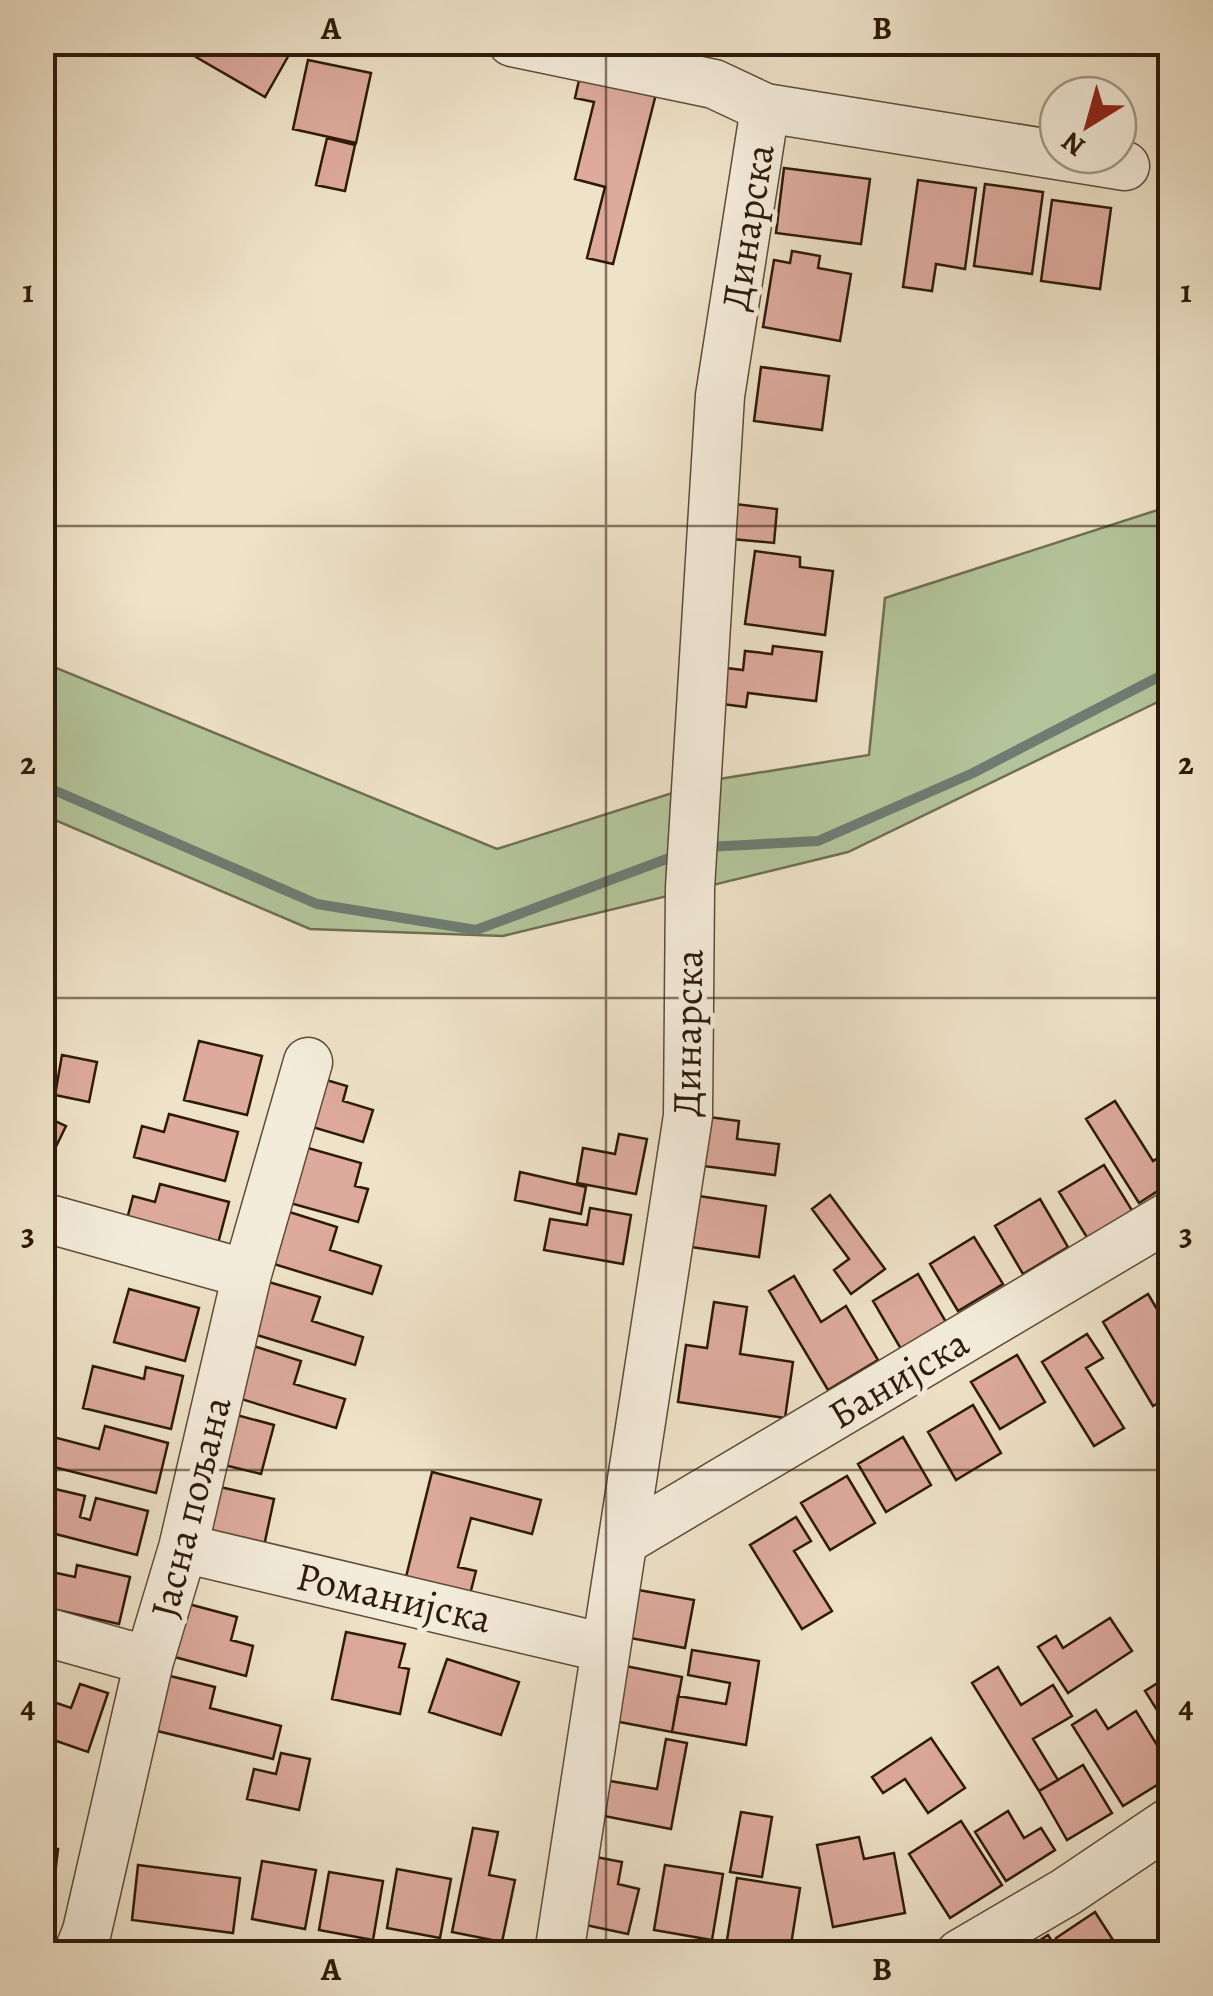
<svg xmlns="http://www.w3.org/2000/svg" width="1213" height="1996" viewBox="0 0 1213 1996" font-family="Alegreya,serif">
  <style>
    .green { fill: #b4c49a; stroke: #706f52; stroke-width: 2.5 }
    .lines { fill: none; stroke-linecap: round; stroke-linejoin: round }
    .stream { stroke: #6e7c71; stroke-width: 10 }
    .building { fill: #ddaa9d; stroke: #2d1a09; stroke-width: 2.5 }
    .minor-casing { stroke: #5d4c39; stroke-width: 51 }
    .minor { stroke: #f4ecdb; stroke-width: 48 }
    .grid { fill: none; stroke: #2d1a09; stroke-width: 2.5; stroke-opacity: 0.55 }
    .labels { text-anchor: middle; stroke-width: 10; stroke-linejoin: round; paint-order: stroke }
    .street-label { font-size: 40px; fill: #2d1a09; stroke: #f4ecdb }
    .neatline { fill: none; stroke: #2d1a09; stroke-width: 4 }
    .grid-label { font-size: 32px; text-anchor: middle; font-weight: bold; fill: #2d1a09 }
  </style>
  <rect width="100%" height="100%" fill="#eee2c8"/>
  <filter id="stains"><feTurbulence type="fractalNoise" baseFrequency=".002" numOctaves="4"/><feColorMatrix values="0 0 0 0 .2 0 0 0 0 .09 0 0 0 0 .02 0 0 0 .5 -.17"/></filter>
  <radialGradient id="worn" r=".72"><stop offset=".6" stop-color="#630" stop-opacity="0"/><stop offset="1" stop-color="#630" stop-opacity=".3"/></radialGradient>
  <!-- green -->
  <path class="green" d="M1170 506V696L848 852 503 936 310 929 43 815 42 662 497 849 713 780 869 755 885 598Z"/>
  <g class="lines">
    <!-- stream -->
    <path class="stream" d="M42 785 317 904 476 930 680 854
      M706 847 818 841 973 773 1170 671"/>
  </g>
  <!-- building -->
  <path class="building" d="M204 42H288L294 46 265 97 196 57Z
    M308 60 371 73 356 143 293 129Z
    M582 67 658 86 613 264 587 258 605 187 575 179 594 102 575 98Z
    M327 138 355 145 345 191 316 185Z
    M784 168 870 179 861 244 776 233Z
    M918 180 976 188 965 269 936 264 932 291 903 287Z
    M985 184 1043 192 1032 274 974 266Z
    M1052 200 1111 208 1100 289 1041 281Z
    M792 251 820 256 818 268 851 274 840 341 763 327 774 260 790 263Z
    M761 367 829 376 822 430 754 421Z
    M735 504 777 509 774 543 732 539Z
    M755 551 800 557V567L833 571 825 635 745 624Z
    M773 646 822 652 816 701 748 693 746 707 714 703 718 667 743 670 745 651 772 654Z
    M199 1041 262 1056 247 1115 184 1100Z
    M62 1055 97 1062 89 1102 55 1095Z
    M316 1077 347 1086 343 1101 373 1110 363 1142 302 1124Z
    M1115 1101 1153 1161 1169 1151 1170 1153V1183L1139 1203 1086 1119Z
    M169 1114 238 1132 225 1181 134 1157 142 1126 164 1132Z
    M42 1115 66 1126 42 1175Z
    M709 1117 739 1121 737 1139 779 1144 775 1175 703 1166Z
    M619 1134 647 1139 636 1194 577 1183 583 1148 615 1154Z
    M294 1144 361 1163 355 1186 368 1189 358 1222 279 1200Z
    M1104 1165 1133 1212 1088 1239 1059 1192Z
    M520 1172 586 1187 581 1214 515 1200Z
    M160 1184 229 1202 216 1251 125 1227 133 1196 155 1202Z
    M830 1195 885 1269 851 1294 834 1270 849 1259 812 1209Z
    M699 1196 766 1206 759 1257 691 1247Z
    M1040 1199 1068 1247 1023 1274 995 1226Z
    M590 1208 631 1215 623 1264 544 1250 550 1219 587 1225Z
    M280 1209 337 1227 330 1250 381 1266 372 1294 264 1261Z
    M974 1237 1003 1284 958 1311 930 1264Z
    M918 1274 946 1322 901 1349 873 1301Z
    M794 1276 821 1322 846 1306 878 1360 828 1390 769 1291Z
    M262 1280 320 1297 312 1321 363 1337 355 1365 247 1332Z
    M129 1289 199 1308 185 1361 114 1342Z
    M1148 1294 1170 1331V1396L1153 1406 1103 1322Z
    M714 1302 747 1307 740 1354 793 1362 785 1418 678 1402 686 1345 707 1348Z
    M1087 1334 1103 1358 1086 1368 1124 1428 1094 1446 1042 1362Z
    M244 1343 301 1361 294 1384 345 1399 336 1428 228 1395Z
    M1017 1355 1045 1402 1000 1429 971 1382Z
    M93 1366 144 1379 146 1367 183 1376 171 1429 83 1408Z
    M973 1405 1001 1453 956 1480 928 1432Z
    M229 1413 274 1425 261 1474 216 1463Z
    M105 1426 168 1443 156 1493 42 1464V1434L99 1449Z
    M903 1437 931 1485 886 1512 858 1464Z
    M42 1468 55 1471 49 1494 42 1492Z
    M432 1472 541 1500 532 1534 471 1518 458 1567 476 1571 467 1606 403 1589Z
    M847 1476 875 1523 830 1550 801 1503Z
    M211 1485 274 1499 264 1546 200 1532Z
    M55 1489 85 1496 80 1517 90 1520 96 1498 148 1511 137 1555 44 1531Z
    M796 1517 811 1541 794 1551 832 1611 802 1629 750 1545Z
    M77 1565 130 1577 119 1624 44 1607 52 1572 75 1577Z
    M633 1589 694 1600 685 1648 625 1637Z
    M181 1602 237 1617 231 1640 253 1646 246 1676 167 1655Z
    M1110 1618 1132 1651 1068 1693 1038 1647 1056 1636 1063 1648Z
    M346 1632 405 1644 399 1667 409 1669 400 1714 332 1699Z
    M692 1650 759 1661 746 1745 672 1732 678 1696 726 1704 730 1683 688 1675Z
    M447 1659 519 1682 501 1735 429 1712Z
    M620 1665 682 1677 672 1732 609 1720Z
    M998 1667 1021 1705 1053 1685 1072 1716 1033 1739 1058 1780 1039 1791 972 1683Z
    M162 1674 215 1687 210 1708 281 1726 273 1759 149 1729Z
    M1167 1677 1170 1683V1731L1145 1691Z
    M80 1684 108 1693 88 1752 42 1736V1698L71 1708Z
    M1096 1710 1108 1729 1136 1711 1170 1766V1777L1123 1806 1072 1725Z
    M931 1738 965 1788 928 1813 905 1779 883 1793 872 1777Z
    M666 1739 687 1743 671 1829 604 1816 610 1781 657 1789Z
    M281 1753 310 1759 299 1810 247 1799 254 1769 276 1774Z
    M1083 1765 1112 1813 1067 1840 1039 1791Z
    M42 1779 54 1781 44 1840 42 1839Z
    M1008 1811 1024 1838 1041 1828 1055 1850 1006 1881 975 1832Z
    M741 1812 772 1817 762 1877 730 1872Z
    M961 1821 1002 1885 950 1918 909 1854Z
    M473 1828 498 1832 489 1875 515 1880 502 1942 452 1932Z
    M859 1837 864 1859 894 1853 905 1913 833 1927 817 1845Z
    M42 1847 58 1849 51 1908 42 1907Z
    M596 1857 622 1862 618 1884 639 1889 628 1934 581 1924Z
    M262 1861 316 1870 305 1929 252 1919Z
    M138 1865 240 1878 233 1933 132 1920Z
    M665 1865 723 1874 712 1940 654 1930Z
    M397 1869 451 1879 440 1938 387 1928Z
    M329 1872 383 1881 373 1940 319 1930Z
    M737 1878 800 1888 790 1951 727 1940Z
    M1095 1912 1122 1954H1066L1056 1938Z
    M1048 1935 1060 1954H1019Z"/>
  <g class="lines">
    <defs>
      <path id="minor" d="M512 42 714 84 765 108 1125 166
        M42 1217 247 1274
        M625 1540 1170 1216
        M183 1548 605 1648
        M42 1631 149 1661
        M78 1954 87 1931 149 1661 183 1548 247 1274 308 1062
        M559 1954 688 1116 690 888 720 396 765 108
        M960 1954 1066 1892 1170 1822"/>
    </defs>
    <!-- minor casing -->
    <use href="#minor" class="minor-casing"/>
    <!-- minor -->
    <use href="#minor" class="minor"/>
  </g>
  <!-- grid -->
  <path class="grid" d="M606 42V1954M42 526H1170M42 998H1170M42 1470H1170"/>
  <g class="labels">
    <!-- street labels -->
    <g class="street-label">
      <text transform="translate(747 227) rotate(-81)" y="14">Динарска</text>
      <text transform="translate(687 1033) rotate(-89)" y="14">Динарска</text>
      <text transform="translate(898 1378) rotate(-31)" y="14">Банијска</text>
      <text transform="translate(190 1507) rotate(-76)" y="14">Јасна пољана</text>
      <text transform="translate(394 1597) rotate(13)" y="14">Романијска</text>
    </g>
  </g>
  <!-- margin -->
  <rect width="1213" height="1996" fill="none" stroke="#eee2c8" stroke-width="110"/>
  <!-- north arrow -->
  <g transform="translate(1088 125) rotate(217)"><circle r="48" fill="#f4ecdb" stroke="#a49887" stroke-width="2.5"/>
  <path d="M0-8L18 38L0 25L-18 38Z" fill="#8f2418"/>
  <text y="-15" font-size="28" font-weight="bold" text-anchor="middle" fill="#2d1a09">N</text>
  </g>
  <rect x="55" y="55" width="1103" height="1886" class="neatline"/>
  <g class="grid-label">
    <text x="331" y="39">A</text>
    <text x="882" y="39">B</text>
    <text x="28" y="302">1</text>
    <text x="1186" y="302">1</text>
    <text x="28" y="774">2</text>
    <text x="1186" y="774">2</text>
    <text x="28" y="1245">3</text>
    <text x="1186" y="1245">3</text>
    <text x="28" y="1717">4</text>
    <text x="1186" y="1717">4</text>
    <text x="331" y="1980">A</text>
    <text x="882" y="1980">B</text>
  </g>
  <rect width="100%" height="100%" filter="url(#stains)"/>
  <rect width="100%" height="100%" fill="url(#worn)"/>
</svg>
